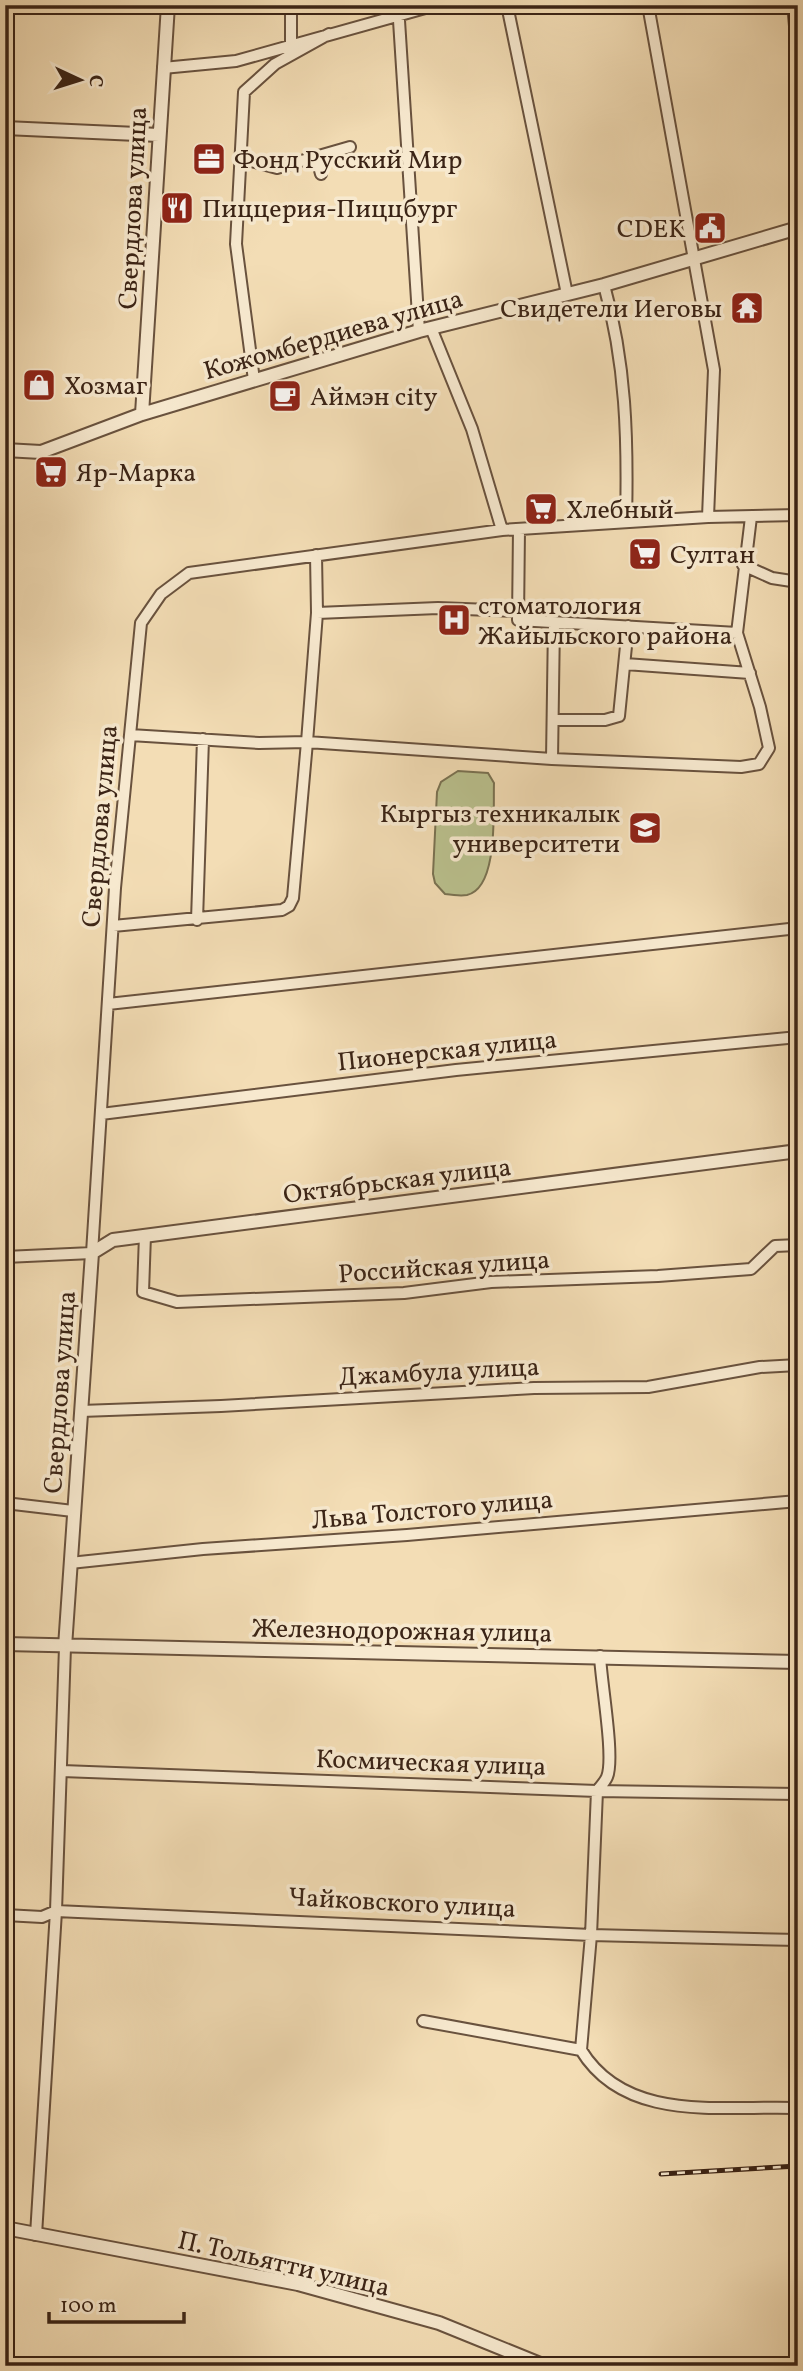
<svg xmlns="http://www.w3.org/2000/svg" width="803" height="2371" viewBox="0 0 803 2371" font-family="Vollkorn,serif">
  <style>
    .green { fill: #bac18e; stroke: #7a7252; stroke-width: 2 }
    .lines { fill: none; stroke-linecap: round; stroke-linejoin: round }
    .minor-casing { stroke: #69523e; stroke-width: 14 }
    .tertiary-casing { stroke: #69523e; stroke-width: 16 }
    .minor { stroke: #f7e9cf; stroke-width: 10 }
    .tertiary { stroke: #f7e9cf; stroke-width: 12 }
    .rail-casing { stroke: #3b2416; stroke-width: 5 }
    .rail { stroke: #f7e9cf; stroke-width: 2.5; stroke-dasharray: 8; stroke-linecap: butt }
    .labels { text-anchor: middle; stroke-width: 7; stroke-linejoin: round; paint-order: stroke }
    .poi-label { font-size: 26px; fill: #3b2416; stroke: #f7e9cf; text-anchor: start }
    .street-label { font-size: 26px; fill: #3b2416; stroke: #f7e9cf }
  </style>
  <rect width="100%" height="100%" fill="#f3ddb5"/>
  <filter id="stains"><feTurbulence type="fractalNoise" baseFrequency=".00286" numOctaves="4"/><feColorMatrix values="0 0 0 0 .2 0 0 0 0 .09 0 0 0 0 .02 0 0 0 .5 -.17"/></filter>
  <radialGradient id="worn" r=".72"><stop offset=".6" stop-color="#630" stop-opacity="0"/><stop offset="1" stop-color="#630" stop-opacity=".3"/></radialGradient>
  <!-- green -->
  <path class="green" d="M458 771 488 773 494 783C493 809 499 888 467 895 461 896 452 895 445 894L435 883 433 874 437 792 441 782Z"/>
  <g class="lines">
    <defs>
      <path id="minor" d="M398 5 419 331
        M507 5 567 294
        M648 5 714 370 708 517
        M793 5 798 57
        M291 43V5
        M163 68 236 61 436 5
        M240 158 277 168 350 147
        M317 159 321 174
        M796 229 798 262
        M604 285C626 363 628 439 626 521
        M431 328 472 429 502 530
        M254 380 236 244 244 92 275 64 329 34
        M519 529 518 620 737 633
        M316 555 317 613 307 742 552 759 741 767 759 764 769 748 760 707 737 633 751 517
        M743 565 772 578 798 582
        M317 613 438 608 516 611
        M625 664 750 673
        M553 720H605L619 716 628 626
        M552 759 554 623
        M197 920 203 739
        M113 926 282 910 289 906 293 898 307 742 259 743 130 735
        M108 1004 798 928
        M101 1114 456 1070 798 1037
        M145 1235 143 1292 177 1302 404 1293 491 1282 658 1276 751 1269 775 1246 798 1245
        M5 1257 92 1253 115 888 141 623 161 594 189 573 502 530 708 517 798 515
        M81 1411 221 1406 534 1388 648 1387 760 1367 798 1365
        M5 1503 73 1511
        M70 1563 203 1549 407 1535 798 1501
        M62 1771 597 1791 798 1794
        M5 1915 42 1917 56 1911 591 1935 798 1940
        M423 2021 581 2050C626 2124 723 2105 798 2108
        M581 2050 591 1935 597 1791C600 1787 605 1782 607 1777 615 1758 601 1682 600 1656
        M36 2235 56 1911 65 1647"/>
      <path id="tertiary" d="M5 128 159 135
        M142 414 168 5
        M5 450 41 452 142 414 419 331 604 285 798 228
        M5 1644 798 1662
        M65 1647 92 1253 113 1240 798 1151
        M5 2228 298 2284 439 2323 545 2366"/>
    </defs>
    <!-- minor casing -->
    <use href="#minor" class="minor-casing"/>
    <!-- tertiary casing -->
    <use href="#tertiary" class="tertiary-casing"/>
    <!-- minor -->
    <use href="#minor" class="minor"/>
    <!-- tertiary -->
    <use href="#tertiary" class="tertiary"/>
    <defs>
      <path id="rail" d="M661 2174 798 2166"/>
    </defs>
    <!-- rail casing -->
    <use href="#rail" class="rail-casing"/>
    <!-- rail -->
    <use href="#rail" class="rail"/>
  </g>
  <!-- icons -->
  <defs>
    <symbol id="office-square" viewBox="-11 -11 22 22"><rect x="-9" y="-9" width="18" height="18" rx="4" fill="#8f2418" stroke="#f7e9cf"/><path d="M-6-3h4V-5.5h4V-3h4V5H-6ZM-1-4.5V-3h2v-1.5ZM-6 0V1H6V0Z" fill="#fff"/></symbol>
    <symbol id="restaurant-square" viewBox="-11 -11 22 22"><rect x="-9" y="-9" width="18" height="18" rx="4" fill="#8f2418" stroke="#f7e9cf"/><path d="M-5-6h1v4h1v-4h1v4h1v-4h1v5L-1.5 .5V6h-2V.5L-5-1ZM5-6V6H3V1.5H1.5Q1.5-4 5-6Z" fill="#fff"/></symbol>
    <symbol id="civic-square" viewBox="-11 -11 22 22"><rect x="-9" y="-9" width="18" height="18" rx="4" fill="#8f2418" stroke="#f7e9cf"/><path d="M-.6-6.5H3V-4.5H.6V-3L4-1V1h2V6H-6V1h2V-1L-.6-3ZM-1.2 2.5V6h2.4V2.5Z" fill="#fff"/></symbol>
    <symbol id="temple-square" viewBox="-11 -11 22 22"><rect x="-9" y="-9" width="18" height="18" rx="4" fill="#8f2418" stroke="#f7e9cf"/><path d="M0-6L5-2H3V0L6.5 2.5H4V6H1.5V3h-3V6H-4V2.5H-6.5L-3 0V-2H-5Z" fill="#fff"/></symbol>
    <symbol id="shop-square" viewBox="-11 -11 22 22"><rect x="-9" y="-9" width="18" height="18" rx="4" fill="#8f2418" stroke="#f7e9cf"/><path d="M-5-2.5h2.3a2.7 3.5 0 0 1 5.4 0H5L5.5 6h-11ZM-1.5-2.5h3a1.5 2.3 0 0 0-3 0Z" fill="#fff"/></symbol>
    <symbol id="cafe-square" viewBox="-11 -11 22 22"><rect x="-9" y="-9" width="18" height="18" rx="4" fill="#8f2418" stroke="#f7e9cf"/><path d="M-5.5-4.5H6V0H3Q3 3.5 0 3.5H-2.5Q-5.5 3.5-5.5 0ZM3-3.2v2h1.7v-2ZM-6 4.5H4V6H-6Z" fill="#fff"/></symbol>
    <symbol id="supermarket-square" viewBox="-11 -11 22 22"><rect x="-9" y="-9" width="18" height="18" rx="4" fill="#8f2418" stroke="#f7e9cf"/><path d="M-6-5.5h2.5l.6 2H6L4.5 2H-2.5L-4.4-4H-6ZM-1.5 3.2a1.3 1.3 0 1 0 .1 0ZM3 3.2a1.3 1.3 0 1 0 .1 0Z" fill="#fff"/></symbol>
    <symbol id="hospital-square" viewBox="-11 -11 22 22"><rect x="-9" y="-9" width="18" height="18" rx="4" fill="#8f2418" stroke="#f7e9cf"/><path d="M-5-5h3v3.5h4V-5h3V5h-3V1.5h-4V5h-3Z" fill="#fff"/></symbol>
    <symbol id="university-square" viewBox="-11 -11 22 22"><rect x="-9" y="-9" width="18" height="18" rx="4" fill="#8f2418" stroke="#f7e9cf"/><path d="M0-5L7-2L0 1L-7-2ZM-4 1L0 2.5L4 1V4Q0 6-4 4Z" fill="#fff"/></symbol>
  </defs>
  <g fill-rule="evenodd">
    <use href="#office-square" x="190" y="140" width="38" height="38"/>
    <use href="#restaurant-square" x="158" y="189" width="38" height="38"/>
    <use href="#civic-square" x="691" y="209" width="38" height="38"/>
    <use href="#temple-square" x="728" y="289" width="38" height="38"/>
    <use href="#shop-square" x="20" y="366" width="38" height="38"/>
    <use href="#cafe-square" x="266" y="377" width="38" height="38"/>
    <use href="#supermarket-square" x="32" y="453" width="38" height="38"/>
    <use href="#supermarket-square" x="522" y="490" width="38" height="38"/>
    <use href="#supermarket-square" x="626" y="535" width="38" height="38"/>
    <use href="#hospital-square" x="435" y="601" width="38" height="38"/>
    <use href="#university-square" x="626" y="809" width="38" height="38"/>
  </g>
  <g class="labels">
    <!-- poi labels -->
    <g class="poi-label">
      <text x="234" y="168">Фонд Русский Мир</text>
      <text x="202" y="217">Пиццерия-Пиццбург</text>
      <text x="686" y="237" text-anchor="end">CDEK</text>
      <text x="722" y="317" text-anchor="end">Свидетели Иеговы</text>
      <text x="64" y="394">Хозмаг</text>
      <text x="310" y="405">Аймэн city</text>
      <text x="76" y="481">Яр-Марка</text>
      <text x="566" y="518">Хлебный</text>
      <text x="670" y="563">Султан</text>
      <text x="478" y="614">стоматология<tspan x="478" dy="30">Жайыльского района</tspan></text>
      <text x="620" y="822" text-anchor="end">Кыргыз техникалык<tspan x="620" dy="30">университети</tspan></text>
    </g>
    <!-- street labels -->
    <g class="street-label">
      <text transform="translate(132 208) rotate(-87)" y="9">Свердлова улица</text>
      <text transform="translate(333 334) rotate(-16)" y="9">Кожомбердиева улица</text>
      <text transform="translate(99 826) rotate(-85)" y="9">Свердлова улица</text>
      <text transform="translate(447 1050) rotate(-6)" y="9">Пионерская улица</text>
      <text transform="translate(397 1180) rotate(-7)" y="9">Октябрьская улица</text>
      <text transform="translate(444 1266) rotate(-4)" y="9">Российская улица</text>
      <text transform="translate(439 1371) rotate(-3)" y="9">Джамбула улица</text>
      <text transform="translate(59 1392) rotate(-86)" y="9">Свердлова улица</text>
      <text transform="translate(432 1509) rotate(-5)" y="9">Льва Толстого улица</text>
      <text transform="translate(402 1630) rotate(1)" y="9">Железнодорожная улица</text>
      <text transform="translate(431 1762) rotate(2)" y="9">Космическая улица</text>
      <text transform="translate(402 1902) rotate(3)" y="9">Чайковского улица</text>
      <text transform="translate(284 2263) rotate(13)" y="9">П. Тольятти улица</text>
    </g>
  </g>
  <!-- margin -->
  <rect width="803" height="2371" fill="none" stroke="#f3ddb5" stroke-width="28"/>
  <rect x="7" y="7" width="789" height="2357" fill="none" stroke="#3b2416" stroke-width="3.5"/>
  <rect x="14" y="14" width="775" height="2343" fill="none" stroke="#3b2416" stroke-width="2"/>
  <!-- north arrow -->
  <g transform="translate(80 80) rotate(94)" stroke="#f7e9cf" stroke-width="5" paint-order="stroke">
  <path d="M0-5L12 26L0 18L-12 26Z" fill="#3b2416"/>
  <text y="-10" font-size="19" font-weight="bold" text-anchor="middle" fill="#3b2416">С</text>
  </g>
  <!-- scale -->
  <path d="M49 2312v10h135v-10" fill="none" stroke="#3b2416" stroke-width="3.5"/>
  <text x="60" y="2312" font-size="21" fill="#3b2416" stroke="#f7e9cf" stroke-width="5" paint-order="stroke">100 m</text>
  <rect width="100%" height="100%" filter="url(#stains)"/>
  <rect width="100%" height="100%" fill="url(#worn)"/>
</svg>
